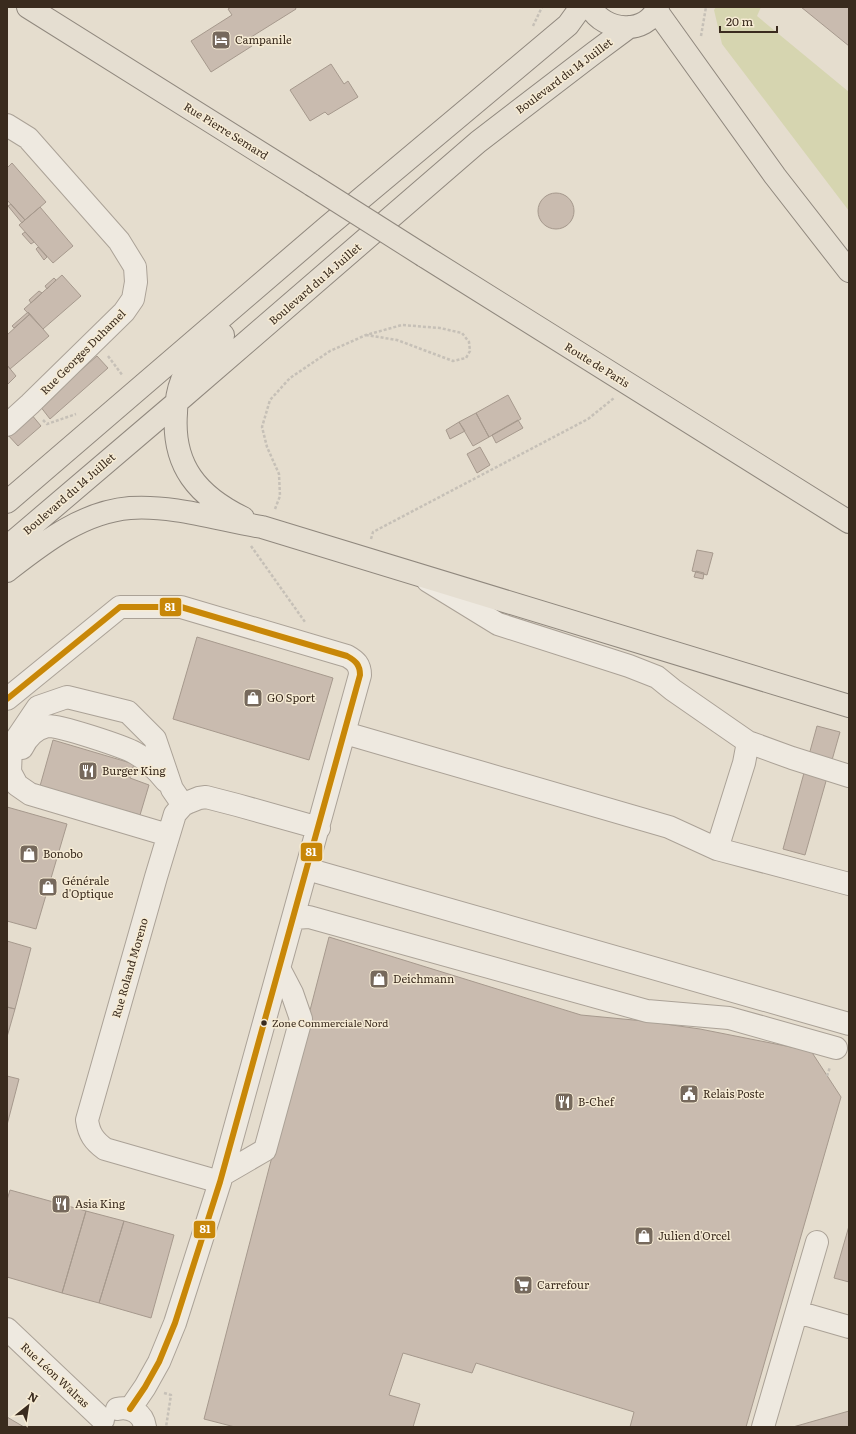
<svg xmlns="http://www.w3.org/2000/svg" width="856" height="1434" viewBox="0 0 856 1434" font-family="Literata,serif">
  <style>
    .green { fill: #d6d5b0 }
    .building { fill: #c9bbaf; stroke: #a6998d }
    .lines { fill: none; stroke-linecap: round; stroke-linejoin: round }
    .minor-casing { stroke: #aba297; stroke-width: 24 }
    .major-casing { stroke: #90887e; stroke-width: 24 }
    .path { stroke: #c6c0b7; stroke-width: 2.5; stroke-dasharray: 3 2; stroke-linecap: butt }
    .minor { stroke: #eee9e0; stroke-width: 22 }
    .major { stroke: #e5ded1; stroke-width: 22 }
    .major-bridge-casing { stroke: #90887e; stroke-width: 24; stroke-linecap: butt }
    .major-bridge { stroke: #e5ded1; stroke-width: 22 }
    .bus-1-casing { stroke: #f6ebd4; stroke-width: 9 }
    .bus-1 { stroke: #c88708; stroke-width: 6 }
    .bus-dot { fill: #3a2b1e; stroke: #f6ebd4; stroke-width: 1.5 }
    .labels { text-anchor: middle; stroke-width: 3; stroke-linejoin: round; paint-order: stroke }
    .bus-label { font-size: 10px; fill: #3a2b1e; stroke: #f6ebd4; text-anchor: start }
    .poi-label { font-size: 11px; fill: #3a2b1e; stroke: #f6ebd4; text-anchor: start }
    .street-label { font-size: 11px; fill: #3a2b1e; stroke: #f6ebd4 }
    .line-badge { stroke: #f6ebd4; stroke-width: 1.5 }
    .badge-label { font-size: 11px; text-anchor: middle; font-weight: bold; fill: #fff }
  </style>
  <rect width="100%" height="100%" fill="#e5ddce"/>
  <!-- green -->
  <path class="green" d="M716 7H761L757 16 849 92V211L722 44 714 10Z"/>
  <!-- building -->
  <path class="building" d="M231 7H295L296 9 248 39 252 46 211 72 191 41 232 15 228 9Z
    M801 7H849V46Z
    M331 64 344 84 348 81 358 97 328 115 325 112 310 121 290 90Z
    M12 163 46 202 25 220 7 200V168Z
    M538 211a18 18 0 1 1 36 0a18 18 0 1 1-36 0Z
    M11 204 25 220 22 223 8 206Z
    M40 207 73 246 53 263 19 225Z
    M25 232 34 242 31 244 22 234Z
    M38 247 47 257 44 260 36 249Z
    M62 275 81 296 43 329 24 309Z
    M54 278 56 280 47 289 45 286Z
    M39 291 42 293 31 303 29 300Z
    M28 312 30 314 14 328 12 326Z
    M30 314 49 336 10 369 7 365V335Z
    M97 356 108 368 50 419 40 406Z
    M7 365 16 376 7 385Z
    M508 395 521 419 489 437 476 413Z
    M476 413 489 437 473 446 459 422Z
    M31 414 41 426 18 446 7 434Z
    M518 420 523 428 496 443 492 435Z
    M459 422 465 431 450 439 446 430Z
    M480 447 490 465 477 473 467 454Z
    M697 550 713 553 707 575 692 571Z
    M696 571 704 573 703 579 694 577Z
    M197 637 333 678 309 760 173 719Z
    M817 726 840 732 805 855 783 849Z
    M53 740 134 764 130 778 149 785 140 815 40 786Z
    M7 807 67 824 36 929 7 921Z
    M329 937 581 1015 644 1021 700 1029 811 1051 841 1097 746 1427H630L634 1412 476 1363 472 1373 403 1353 389 1395 420 1404 413 1427H235L204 1419Z
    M7 941 31 948 15 1009 7 1007Z
    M7 1007 15 1009 7 1037Z
    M7 1076 19 1079 7 1125Z
    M10 1190 86 1211 62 1293 7 1277V1200Z
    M86 1211 124 1221 99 1303 62 1293Z
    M124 1221 174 1235 151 1318 99 1303Z
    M849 1226V1282L834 1278Z
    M849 1411V1427H793Z
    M7 1417 24 1427H7Z"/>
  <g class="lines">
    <defs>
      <path id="minor" d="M7 125 28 138 119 241 135 267 136 282 133 299 124 312 30 404 7 425
        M428 581 498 624 629 666 657 677 673 690 748 742 792 758 849 776
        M7 699 120 607H181L347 656C356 661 360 665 360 675L220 1182 175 1323 159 1362 145 1387 130 1409
        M345 733 669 827 717 849 849 884
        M22 748C27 737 35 729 47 726 56 724 125 747 135 753 148 760 157 770 166 781
        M168 835 30 794 17 785 10 772 11 747 38 707 67 697 128 712 155 739 172 789 183 805
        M717 849 744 763 748 742
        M307 869 849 1024
        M294 918 309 917 647 1011 729 1018 836 1048
        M222 1175 265 1150 301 1019 292 993 280 970
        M220 1182 105 1149C94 1141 89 1134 87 1120L156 877 175 814 183 805 189 802 199 798 206 797 237 805 319 828
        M797 1312 849 1327
        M7 1329 103 1420
        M117 1409C130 1406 143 1413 145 1427
        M763 1427 817 1242"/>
      <path id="major" d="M28 7 312 185
        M590 7C605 32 645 36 658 7
        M656 10 775 176 849 271
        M424 256 849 522
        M223 335C208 348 192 362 182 380 178 390 176 403 176 413 172 466 198 496 243 518
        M7 502 327 227 568 25 581 7
        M7 547 176 403 478 142 594 53 629 27
        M7 571C43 543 82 512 130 508 174 505 219 520 262 527L849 706"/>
    </defs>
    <!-- minor casing -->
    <use href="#minor" class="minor-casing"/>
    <!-- major casing -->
    <use href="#major" class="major-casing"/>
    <!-- path -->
    <path class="path" d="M533 26 542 7
      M701 36 706 7
      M108 356 123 376
      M43 420 47 424 76 414
      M275 509 280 496 279 474 267 447 262 427 270 400 290 378 330 351 366 335 402 325 440 328 462 333 469 342 470 351 466 358 453 361 397 340 366 335
      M371 539 373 532 588 419 614 398
      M251 546 305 622
      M827 1076 830 1067
      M164 1393 171 1395 166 1427"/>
    <!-- minor -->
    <use href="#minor" class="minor"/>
    <!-- major -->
    <use href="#major" class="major"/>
    <defs>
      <path id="major-bridge" d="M312 185 424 256"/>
    </defs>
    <!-- major-bridge casing -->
    <use href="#major-bridge" class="major-bridge-casing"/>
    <!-- major-bridge -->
    <use href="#major-bridge" class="major-bridge"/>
    <defs>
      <path id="bus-1" d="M7 699 120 607H181L347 656C356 661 360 665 360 675L220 1182 175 1323 159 1362 145 1387 130 1409"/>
    </defs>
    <!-- bus-1 casing -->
    <use href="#bus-1" class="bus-1-casing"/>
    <!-- bus-1 -->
    <use href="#bus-1" class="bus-1"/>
  </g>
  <!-- icons -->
  <defs>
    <symbol id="hotel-square" viewBox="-11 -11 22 22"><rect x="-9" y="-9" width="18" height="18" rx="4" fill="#76695c" stroke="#f6ebd4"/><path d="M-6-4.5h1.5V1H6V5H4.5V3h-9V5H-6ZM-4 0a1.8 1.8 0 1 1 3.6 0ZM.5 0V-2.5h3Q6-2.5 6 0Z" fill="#fff"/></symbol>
    <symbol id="shop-square" viewBox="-11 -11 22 22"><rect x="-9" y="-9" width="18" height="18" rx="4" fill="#76695c" stroke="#f6ebd4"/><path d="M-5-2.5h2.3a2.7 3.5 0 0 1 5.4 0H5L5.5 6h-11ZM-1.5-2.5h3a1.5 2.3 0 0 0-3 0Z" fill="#fff"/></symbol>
    <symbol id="restaurant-square" viewBox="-11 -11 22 22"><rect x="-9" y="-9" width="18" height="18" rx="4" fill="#76695c" stroke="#f6ebd4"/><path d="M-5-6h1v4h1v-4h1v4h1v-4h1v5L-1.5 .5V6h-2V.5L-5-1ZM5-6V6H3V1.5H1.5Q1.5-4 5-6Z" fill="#fff"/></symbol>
    <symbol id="civic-square" viewBox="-11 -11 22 22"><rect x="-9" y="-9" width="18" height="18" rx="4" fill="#76695c" stroke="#f6ebd4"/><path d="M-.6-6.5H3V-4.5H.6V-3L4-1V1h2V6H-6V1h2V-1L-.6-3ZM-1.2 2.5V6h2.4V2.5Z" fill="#fff"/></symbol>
    <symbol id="supermarket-square" viewBox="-11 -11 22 22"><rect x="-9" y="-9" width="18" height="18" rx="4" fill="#76695c" stroke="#f6ebd4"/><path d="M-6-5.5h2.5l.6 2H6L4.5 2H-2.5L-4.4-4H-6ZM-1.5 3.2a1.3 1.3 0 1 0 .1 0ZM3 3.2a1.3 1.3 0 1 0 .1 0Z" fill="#fff"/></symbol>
  </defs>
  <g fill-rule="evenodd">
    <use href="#hotel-square" x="210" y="29" width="22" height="22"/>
    <use href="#shop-square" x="242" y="687" width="22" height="22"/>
    <use href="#restaurant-square" x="77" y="760" width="22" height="22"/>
    <use href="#shop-square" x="18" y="843" width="22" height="22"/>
    <use href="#shop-square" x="37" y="876" width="22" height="22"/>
    <use href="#shop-square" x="368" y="968" width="22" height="22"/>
    <use href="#civic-square" x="678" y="1083" width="22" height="22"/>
    <use href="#restaurant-square" x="553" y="1091" width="22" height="22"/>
    <use href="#restaurant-square" x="50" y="1193" width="22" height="22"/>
    <use href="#shop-square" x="633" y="1225" width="22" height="22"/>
    <use href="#supermarket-square" x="512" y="1274" width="22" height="22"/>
  </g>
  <!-- markers -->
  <circle class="bus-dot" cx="264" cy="1023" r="3.5"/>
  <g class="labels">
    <!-- bus labels -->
    <g class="bus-label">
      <text x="272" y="1027">Zone Commerciale Nord</text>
    </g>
    <!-- poi labels -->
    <g class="poi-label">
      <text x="235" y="44">Campanile</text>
      <text x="267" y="702">GO Sport</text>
      <text x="102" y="775">Burger King</text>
      <text x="43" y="858">Bonobo</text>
      <text x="62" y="885">Générale<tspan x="62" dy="13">d'Optique</tspan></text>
      <text x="393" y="983">Deichmann</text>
      <text x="703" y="1098">Relais Poste</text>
      <text x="578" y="1106">B-Chef</text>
      <text x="75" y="1208">Asia King</text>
      <text x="658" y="1240">Julien d'Orcel</text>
      <text x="537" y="1289">Carrefour</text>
    </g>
    <!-- street labels -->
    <g class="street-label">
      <text transform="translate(564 76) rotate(-37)" y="4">Boulevard du 14 Juillet</text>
      <text transform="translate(226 131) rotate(32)" y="4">Rue Pierre Semard</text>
      <text transform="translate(315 284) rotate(-41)" y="4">Boulevard du 14 Juillet</text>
      <text transform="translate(83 352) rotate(-45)" y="4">Rue Georges Duhamel</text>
      <text transform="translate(597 365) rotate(32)" y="4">Route de Paris</text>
      <text transform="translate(69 494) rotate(-41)" y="4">Boulevard du 14 Juillet</text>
      <text transform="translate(130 968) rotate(-74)" y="4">Rue Roland Moreno</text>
      <text transform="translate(55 1375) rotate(43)" y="4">Rue Léon Walras</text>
    </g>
  </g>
  <g class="line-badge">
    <rect x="159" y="597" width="23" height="20" rx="4" fill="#c88708"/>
    <rect x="300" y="842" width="23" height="20" rx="4" fill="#c88708"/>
    <rect x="193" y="1220" width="23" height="19" rx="4" fill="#c88708"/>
  </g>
  <g class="badge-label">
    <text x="170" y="611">81</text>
    <text x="311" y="856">81</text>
    <text x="205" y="1233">81</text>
  </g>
  <!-- border -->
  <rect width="856" height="1434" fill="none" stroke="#3a2b1e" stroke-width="16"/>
  <!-- north arrow -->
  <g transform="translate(28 1406) rotate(30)" stroke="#f6ebd4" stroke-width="3" paint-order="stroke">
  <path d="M0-3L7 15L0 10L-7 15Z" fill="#3a2b1e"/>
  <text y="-6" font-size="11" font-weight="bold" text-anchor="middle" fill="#3a2b1e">N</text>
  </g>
  <!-- scale -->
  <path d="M720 26v6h57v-6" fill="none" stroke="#3a2b1e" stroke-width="2"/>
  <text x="726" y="26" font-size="12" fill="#3a2b1e" stroke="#f6ebd4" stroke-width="3" paint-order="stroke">20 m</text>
</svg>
